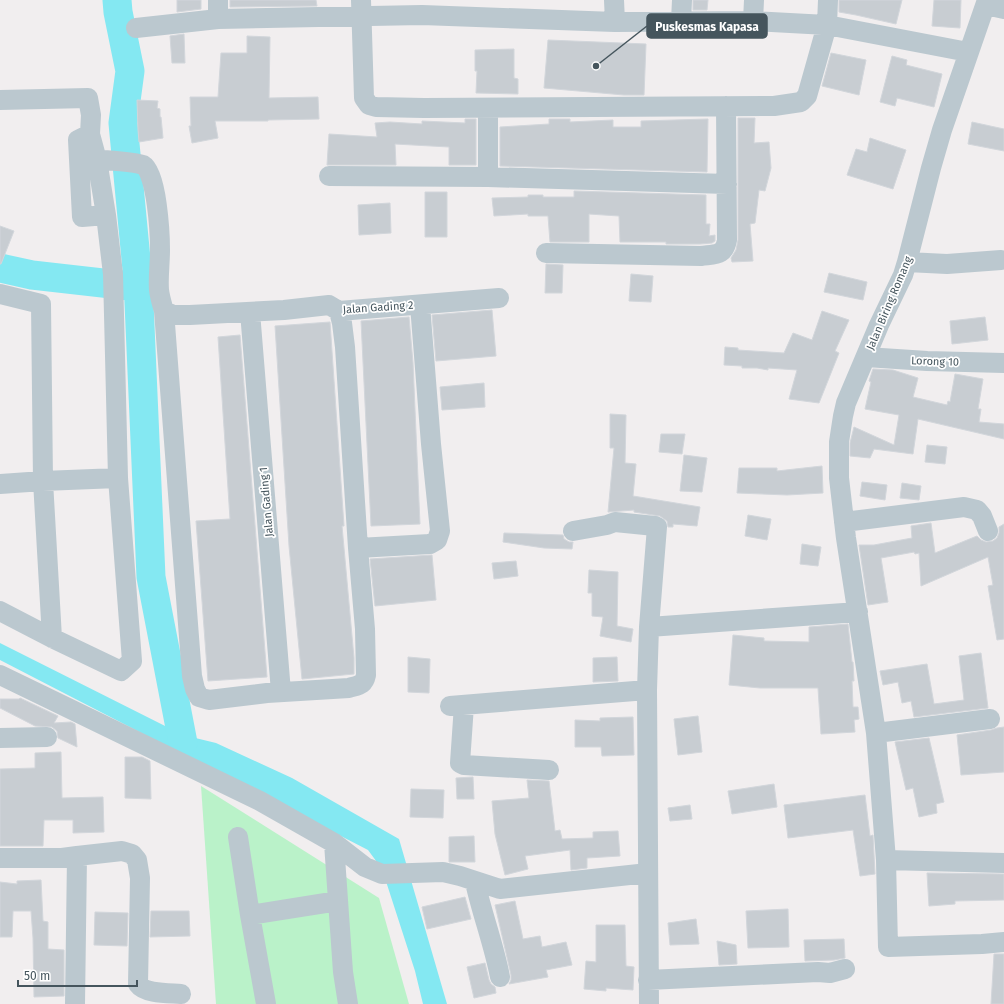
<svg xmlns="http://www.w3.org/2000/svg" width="1004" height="1004" viewBox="0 0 1004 1004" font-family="'Fira Sans',sans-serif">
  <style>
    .green { fill: #baf2c9 }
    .water { fill: #84e8f2 }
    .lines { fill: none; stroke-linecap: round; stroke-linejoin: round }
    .river { stroke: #84e8f2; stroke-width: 29 }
    .building { fill: #c8cdd2; stroke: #d2d6db }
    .minor { stroke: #bbc8cf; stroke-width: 20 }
    .labels { text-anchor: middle; stroke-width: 3.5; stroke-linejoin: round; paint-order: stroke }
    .street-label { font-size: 11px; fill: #45555d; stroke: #fff }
    .leader { fill: none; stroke: #45555d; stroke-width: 1.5 }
    .callout-dot { fill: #45555d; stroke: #fff; stroke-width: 1.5 }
    .callout { fill: #45555d; stroke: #45555d; stroke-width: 1.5 }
    .callout-label { font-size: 12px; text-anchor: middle; font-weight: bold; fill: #fff }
  </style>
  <rect width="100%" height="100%" fill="#f1eeef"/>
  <!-- green -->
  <path class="green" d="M201 786 379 898 409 1004H216Z"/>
  <!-- water -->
  <path class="water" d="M0 643 183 735 216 743 292 778 399 839 447 1004H423L415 971 382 869 368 850 0 660Z"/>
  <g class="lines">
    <!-- river -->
    <path class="river" d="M117 0 118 12 130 71 123 123 138 280 151 577 183 743
      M0 268 32 275 138 287"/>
  </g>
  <!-- building -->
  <path class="building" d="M177 0H201V9L177 12Z
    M230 0H316L317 6 230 7Z
    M693 0H708L707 10H693Z
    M839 0H902L896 24 856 15 839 12Z
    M934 0H961L960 28 932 26Z
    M184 34 185 63H172L170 36Z
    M247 36 270 37 269 98 318 97 319 119 268 120V121H215L218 138 192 143 189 126H191L190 97H218L221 53H247Z
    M548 40 646 44 644 95H624L544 88Z
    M514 49V78L518 79V94L476 93 477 71H475V50Z
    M831 53 866 60 859 95 822 86Z
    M892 56 907 60 906 65 942 74 934 107 897 98 895 106 880 102Z
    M137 100 158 101 157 108 160 109V117H161L163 138 139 142 138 130Z
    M738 118H755L754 143 769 142 771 168 765 191 759 190 755 223 750 224 753 261 732 262 731 258 736 250 738 240Z
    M465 119H476V165H449V147L395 144 396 165H327L329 134 377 137 375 123 390 122 422 124V121L465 123Z
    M549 119H570V122L613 120V127H641V121L708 119 707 172 500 166V127L549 124Z
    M972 122 1004 129V151L968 144Z
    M870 138 906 150 893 189 847 175 856 149 867 152Z
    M574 191 706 195V224H710L709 236 715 235V241L712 243 700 244H666V242H620L619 216 589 214V242H550L548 216H528V214L494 216 492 198 528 197V195H543V197H574Z
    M425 192H447V237H425Z
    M390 203 391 233 359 235 358 205Z
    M0 226 14 231 1 264H0Z
    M546 264 563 265 562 293H545Z
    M829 273 867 282 863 300 824 292Z
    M631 274 653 276 651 302 629 301Z
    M492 310 496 356 436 361 432 315Z
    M822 311 849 320 835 351 839 353 819 403 789 399 797 370 768 368V370L757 368H742V366L724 365 725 347 738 348V350L784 353 793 333 812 340Z
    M409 317 413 363 420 524 371 526 361 321Z
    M985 317 988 340 952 344 950 321Z
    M330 322 344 526H342L354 658V674L302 679 289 546 275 326Z
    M240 335 267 677 208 681 196 521 230 519 218 337Z
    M873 369 893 370 918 378 913 397 947 405 948 401 950 402 955 374 983 379 978 409H981L979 422 1004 424V439L918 419 913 454 874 449 870 458 850 456V443L854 427 894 445 899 415 865 409 871 382 869 381Z
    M484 383 485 407 442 410 440 387Z
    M610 414 626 415 625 463 636 464 633 496 700 507 697 526 673 524V527H668L667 521 660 516 634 512V510L608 512 614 448H610Z
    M661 434H685L682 454 659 452Z
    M927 445 947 447 945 464 925 462Z
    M684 455 707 458 702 492 680 491Z
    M822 466 823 493 787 495 737 493 739 468H777V471Z
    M862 482 887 485 885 500 860 496Z
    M902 483 921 486 919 500 900 498Z
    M748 515 771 519 767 540 745 536Z
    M931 523 935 553 977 536 981 540 986 542 993 541 997 538 999 533V527L1004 524V639L997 640 988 586 993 585 988 557 921 586 919 553 915 554 914 552 881 558 888 602 868 605 859 545H874L912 538 911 526Z
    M504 533 563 535 564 539 569 542H573L572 549 544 548 503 542Z
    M802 544 821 547 818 566 800 564Z
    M432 555 436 600 375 606 370 559Z
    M516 561 518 576 494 579 492 563Z
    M589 570 618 572 617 626 633 629 631 642 600 636 603 617 592 616V593H588Z
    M848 624 852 662H853L854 681H852L853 707H858L859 719 854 720 855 732 821 734 818 688H760L729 685 733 635 764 638V641L809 642V627Z
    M981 653 988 708 914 717 911 701 902 703 898 682 883 685 880 671 927 664 934 704 964 700 959 656Z
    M408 657 430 659 429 693 408 692Z
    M617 657 618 681 593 682V658Z
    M20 698 58 716 54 723 71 722 75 724 77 747 58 738 57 731 52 727 35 726 0 708V699H19Z
    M698 716 702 752 678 755 674 719Z
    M633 717 634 755 602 756 601 747H575V720L600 721V718Z
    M1004 727V772L961 775 957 735 991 730 997 728Z
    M929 738 944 802 936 804 937 813 919 817 913 788 906 790 895 742Z
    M61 752 62 798 103 797 104 832 73 833V820H44L43 846H0V769L35 768V753Z
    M125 757H142L150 761 151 799 125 798Z
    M473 777 474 799H457L456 778Z
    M527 780 549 781 555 831 560 830 562 839 593 838V832L618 831 620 856 587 858V868L571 870 570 850 525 856 528 869 505 875 495 834 492 801 529 798Z
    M774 784 777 807 732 814 728 791Z
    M411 789 444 790 443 818 410 817Z
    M865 795 870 836 873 835 875 874 860 876 853 830 788 838 784 805Z
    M690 805 692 819 670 821 668 808Z
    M474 836 475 862H449V837Z
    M927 873 1004 874V900L955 901V904L929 906Z
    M41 880 43 921 48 922V949L64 950V996L34 997 33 938 31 911H13L12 937H0V882L17 884V881Z
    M465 897 471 919 427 929 422 907Z
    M515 901 523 939 540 936 542 947 566 942 572 965 546 970 548 977 509 984 511 980V975L495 905Z
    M788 909 789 947 748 948 746 911Z
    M151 911H189L190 936 150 937Z
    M95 912 128 913 127 946 94 945Z
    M696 919 699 944 670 945 668 923Z
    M596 925H625L626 966 634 967 633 990 606 988V991L584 989 586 961 596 962Z
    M844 939 845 958 834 960 805 961 804 940Z
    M717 941 736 945 737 964 719 965Z
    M994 954H1004V1004H991Z
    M485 963 489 980 491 984 495 987 496 993 474 998 467 967Z"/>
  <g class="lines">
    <!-- minor -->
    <path class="minor" d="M361 0 364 98 369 105 376 107 424 108 774 106 801 102 807 96 827 25 828 0
      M614 0 615 22
      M987 0 942 130 931 168 907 262 903 275 879 325 846 403 843 416 839 442V478L846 538 876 733 886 860 888 947 982 944 1004 942
      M986 5 1004 9
      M218 19V0
      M681 21 682 0
      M753 21 754 0
      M136 28 218 19 422 15 615 22 753 21 827 25 968 52
      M0 100 88 98 91 115 90 134 97 160C106 160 136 162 143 165 157 173 160 234 160 250 160 264 158 277 159 290 160 298 162 304 164 311L192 676 195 689 199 697 209 700 267 693 349 688C359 685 364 685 366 675L365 629 358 548 345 347 342 323 339 311
      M90 134 78 140 82 217 106 215
      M329 176 488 177V108
      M488 177 727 184
      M546 253 701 256C716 254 724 256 727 240L726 106
      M907 262 947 264 1001 260
      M0 294 41 304 43 481 52 638
      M164 311 173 315H190L284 310 329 305 339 311 499 298
      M250 312 281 692
      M866 357 927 361 1004 363
      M0 484 43 481 118 478
      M844 522 964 507 977 510 982 516 988 531
      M573 531 607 525 615 522 655 526 657 527 649 627
      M358 548 430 544 437 540 440 531 431 444 420 305
      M0 611 52 638 121 671 132 661 118 478 113 274 106 215 97 160
      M0 675 260 801 334 843 365 867 382 874 443 872 460 876 500 889 648 873
      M647 690 649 627 858 612
      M464 705 460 763 464 765 549 770
      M450 706 647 690 649 1004
      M876 733 990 719
      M0 738 47 737
      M238 837 250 915 266 1004
      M334 843 343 972 348 1004
      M77 856 122 851 132 854 137 860 140 878 138 984C145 994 169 993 181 994
      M0 858H62L77 856 75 1004
      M886 860 1004 863
      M475 882C482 914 494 945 500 977
      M250 915 338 901
      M648 980 818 972 830 973 845 969"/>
  </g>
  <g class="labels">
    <!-- street labels -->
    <g class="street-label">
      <text transform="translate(889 303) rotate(-67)" y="4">Jalan Biring Romang</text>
      <text transform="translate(378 307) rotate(-4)" y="4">Jalan Gading 2</text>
      <text transform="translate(935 361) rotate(2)" y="4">Lorong 10</text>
      <text transform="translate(266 502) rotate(-95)" y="4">Jalan Gading 1</text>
    </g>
  </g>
  <!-- callouts -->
  <path class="leader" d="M596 66L647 26"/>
  <circle class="callout-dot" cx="596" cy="66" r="4"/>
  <rect class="callout" x="647" y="14" width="120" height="24" rx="4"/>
  <g class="callout-label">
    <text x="707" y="31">Puskesmas Kapasa</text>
  </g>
  <!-- scale -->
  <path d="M18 980v6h119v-6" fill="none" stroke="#45555d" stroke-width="2"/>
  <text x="24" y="980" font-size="12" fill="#45555d" stroke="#ffffff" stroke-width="3" paint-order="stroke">50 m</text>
</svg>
